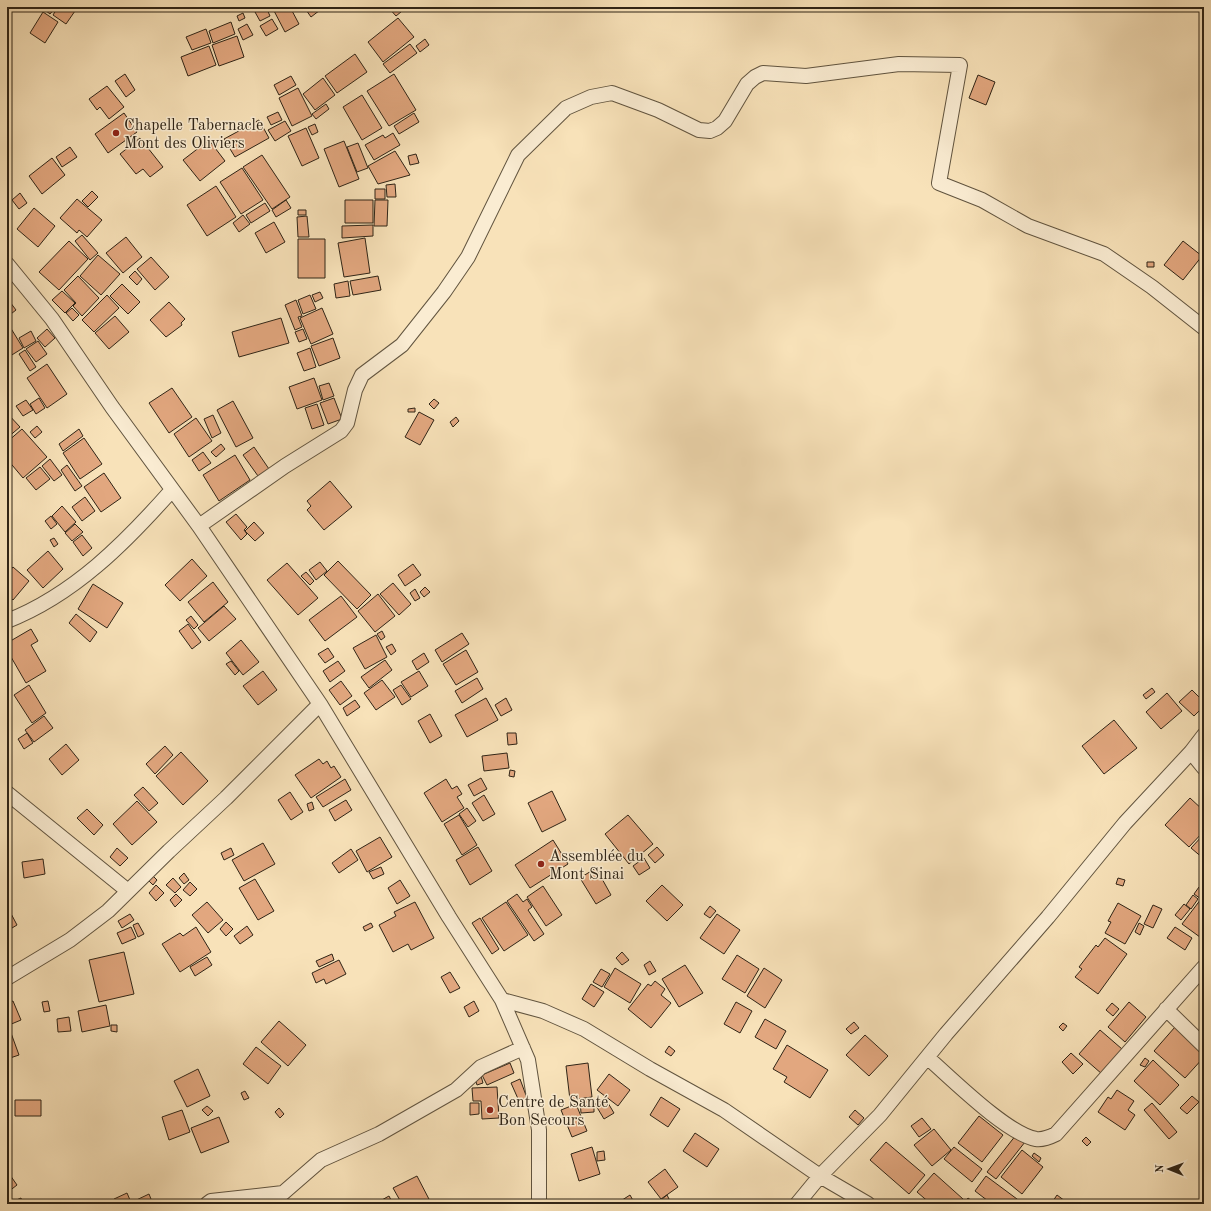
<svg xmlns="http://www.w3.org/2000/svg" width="1211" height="1211" viewBox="0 0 1211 1211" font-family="'Old Standard TT',serif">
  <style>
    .building { fill: #e2a77f; stroke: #2f2416 }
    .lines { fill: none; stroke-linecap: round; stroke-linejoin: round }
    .street-casing { stroke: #61543f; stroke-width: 16 }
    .street { stroke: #faecd2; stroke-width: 14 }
    .poi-dot { fill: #8f2418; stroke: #faecd2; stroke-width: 1.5 }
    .labels { text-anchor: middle; stroke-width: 3; stroke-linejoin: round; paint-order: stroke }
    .poi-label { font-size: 16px; fill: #2f2416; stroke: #faecd2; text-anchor: start }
  </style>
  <rect width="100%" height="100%" fill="#f8e2b9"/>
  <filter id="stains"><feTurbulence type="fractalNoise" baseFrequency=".005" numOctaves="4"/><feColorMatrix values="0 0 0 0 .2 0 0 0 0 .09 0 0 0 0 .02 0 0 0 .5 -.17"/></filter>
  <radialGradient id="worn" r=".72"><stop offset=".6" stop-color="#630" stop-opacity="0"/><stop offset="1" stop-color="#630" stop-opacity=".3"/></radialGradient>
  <!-- building -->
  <path class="building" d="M41 7H56L50 14Z
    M58 7H69L75 11 66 24 53 15Z
    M266 7 270 16 260 21 255 12Z
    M272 7H290L299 24 285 32Z
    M304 7H324L311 17Z
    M388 7H407L396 16Z
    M43 12 58 22 45 43 30 33Z
    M243 13 245 18 239 21 237 16Z
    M398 18 414 37 383 62 368 42Z
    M272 19 278 29 266 36 260 26Z
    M231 22 235 34 213 43 209 31Z
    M247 24 253 35 243 40 238 29Z
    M206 29 211 43 192 50 186 37Z
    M237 36 244 57 219 66 212 45Z
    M425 39 429 45 420 52 416 46Z
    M410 44 417 53 390 73 383 64Z
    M209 46 216 65 188 76 181 57Z
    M355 54 367 72 337 93 325 76Z
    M125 74 135 90 126 97 115 81Z
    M394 74 416 110 389 126 367 91Z
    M978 75 995 82 986 105 969 98Z
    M291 76 296 85 279 95 274 85Z
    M323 78 335 95 315 110 303 94Z
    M107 86 124 107 109 119 100 107 97 110 89 99Z
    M298 88 312 116 292 126 279 98Z
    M362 95 382 128 362 140 343 107Z
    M326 104 329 109 316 119 312 114Z
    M278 112 282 120 271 125 267 117Z
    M124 113 137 132 108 153 95 134Z
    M414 113 419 122 399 134 394 126Z
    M259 120 269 138 235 157 224 139Z
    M285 121 291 131 275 141 268 130Z
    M315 124 318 132 312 135 308 127Z
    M306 128 319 158 302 166 288 136Z
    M393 133 400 145 374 160 365 145 383 135 385 138Z
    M140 138 163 167 150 177 143 169 136 174 120 154Z
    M209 140 225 161 200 181 183 160Z
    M344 141 359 179 339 187 324 149Z
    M358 143 368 168 357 172 347 147Z
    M70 147 77 157 62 167 56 157Z
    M395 151 410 175 378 184 368 166Z
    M416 154 419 163 410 165 408 156Z
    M262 155 290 197 272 209 243 167Z
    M52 158 65 175 42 194 29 176Z
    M242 168 263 200 241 214 220 182Z
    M395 184 396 197H387L386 185Z
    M216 186 236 217 207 236 187 205Z
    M375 189H385V199H375Z
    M92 191 98 197 88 207 82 201Z
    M20 193 27 203 19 209 12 200Z
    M77 199 102 220 87 237 79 230 77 233 60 218Z
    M286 200 291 208 276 217 272 210Z
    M345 200H373V223H345Z
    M375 200H388L387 226H374Z
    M265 203 270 211 251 223 246 215Z
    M34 208 55 226 38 247 17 229Z
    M298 210H306V215H298Z
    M243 215 250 224 239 232 233 223Z
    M307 216 309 237H298L297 217Z
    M274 222 285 242 266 253 255 233Z
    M373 225V236L342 238V226Z
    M82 235 98 253 90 260 75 241Z
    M126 237 142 257 123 273 106 253Z
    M365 238 370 273 344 277 338 243Z
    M298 239H325V278H298Z
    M69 241 88 259 59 290 39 272Z
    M1183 241 1202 256 1183 280 1164 265Z
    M98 255 120 274 101 295 80 276Z
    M151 257 169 277 155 290 137 269Z
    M1147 262H1154V267H1147Z
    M135 271 142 279 137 285 129 277Z
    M78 276 99 298 82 316 73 306 76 303 64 290Z
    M378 276 381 290 353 295 350 281Z
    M348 281 350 296 336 298 334 284Z
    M122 284 140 302 128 314 110 296Z
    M62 291 75 303 65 313 52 300Z
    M320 292 323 298 315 302 312 295Z
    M107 295 119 308 94 332 82 320Z
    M310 295 316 309 303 314 298 300Z
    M7 298 16 310 7 317Z
    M296 300 302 316 298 317 302 327 295 330 285 305Z
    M169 302 185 319 181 323 182 325 166 337 150 320Z
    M72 308 79 315 73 321 66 313Z
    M322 308 333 334 311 344 300 318Z
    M115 316 129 332 109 349 95 333Z
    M281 318 289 343 239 357 232 332Z
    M7 322 23 348 7 358Z
    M47 329 55 338 45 347 37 338Z
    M303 329 307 339 299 342 295 332Z
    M31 331 36 341 24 348 19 338Z
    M333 338 340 358 319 366 311 346Z
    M38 341 47 354 36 362 26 349Z
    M310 348 316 367 304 371 297 353Z
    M25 350 36 367 30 371 19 354Z
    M47 364 67 394 47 408 27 378Z
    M314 378 322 400 297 409 289 387Z
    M329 383 334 396 323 400 319 386Z
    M172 388 192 417 169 433 149 403Z
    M39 398 45 408 36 414 30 404Z
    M334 398 342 419 328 424 320 403Z
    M434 399 439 403 434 409 429 404Z
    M26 400 33 410 23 416 16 406Z
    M233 401 253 438 236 447 217 410Z
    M317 404 324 425 312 429 305 408Z
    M415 408V412H408V409Z
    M419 412 434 420 420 445 405 437Z
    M7 413 20 427 7 438Z
    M213 415 221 433 212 438 204 419Z
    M456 417 459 421 453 427 450 422Z
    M196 418 212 441 189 457 174 434Z
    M37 426 42 432 35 438 30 432Z
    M22 429 47 457 23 478 7 459V442Z
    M79 429 83 436 63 451 59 444Z
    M84 438 102 464 80 479 63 453Z
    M221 444 225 449 216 457 211 452Z
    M254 447 269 469 258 476 243 455Z
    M203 452 211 463 199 471 192 460Z
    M235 455 250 480 219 501 203 475Z
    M50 459 62 475 54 481 42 466Z
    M67 465 82 486 75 491 61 470Z
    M40 467 50 479 36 490 26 478Z
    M104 473 121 498 101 512 84 487Z
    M330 481 352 507 324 530 307 510 311 506 307 501Z
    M85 497 95 511 82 521 72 507Z
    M62 506 76 522 65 532 52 516Z
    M236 514 247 527 244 530 247 534 241 540 226 522Z
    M51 516 57 524 51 529 45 521Z
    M254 522 264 533 255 541 245 531Z
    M75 524 83 532 72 541 65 533Z
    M82 535 92 548 83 556 73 542Z
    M54 538 58 544 54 547 50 540Z
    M48 551 63 569 43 588 27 570Z
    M192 559 207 576 180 601 165 585Z
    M338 561 371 595 357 609 324 575Z
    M320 562 327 571 316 580 309 570Z
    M287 563 318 598 298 615 267 580Z
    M413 564 421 575 405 586 398 575Z
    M13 567 29 581 13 600 7 595V574Z
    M306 572 314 581 310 585 301 576Z
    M213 582 228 602 204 622 188 602Z
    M393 583 411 604 399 615 380 594Z
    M93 584 123 603 107 628 78 609Z
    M425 587 430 592 424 597 420 592Z
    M415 589 420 598 415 601 410 593Z
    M378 594 395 616 375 632 358 611Z
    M341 596 357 617 325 641 309 620Z
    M224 606 236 619 209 641 198 628Z
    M76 614 97 632 90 642 69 623Z
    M191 616 198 625 194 629 186 620Z
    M188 624 201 642 192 649 179 631Z
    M31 629 38 641 31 645 46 671 26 683 7 650V643Z
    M382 631 385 637 381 640 377 634Z
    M462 633 469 644 442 662 435 650Z
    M376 635 387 657 365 669 353 648Z
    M241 640 259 662 243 675 226 653Z
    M392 644 396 651 391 655 386 647Z
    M328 648 334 657 325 663 318 654Z
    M466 650 478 672 456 685 443 664Z
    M424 653 429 662 417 670 412 661Z
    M385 660 392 670 369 688 361 677Z
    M231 661 239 671 235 675 226 664Z
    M338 661 345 671 330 682 323 671Z
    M263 671 277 690 258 705 243 686Z
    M419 671 428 686 411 697 401 682Z
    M477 678 483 689 462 703 455 691Z
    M382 680 395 697 376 710 364 693Z
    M341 681 352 696 340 705 329 690Z
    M29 685 46 713 32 723 14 695Z
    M401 685 411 699 402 705 393 690Z
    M1152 688 1155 692 1146 699 1143 695Z
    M1192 690 1204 702V706L1194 716 1179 702Z
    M1167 693 1182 711 1161 729 1146 712Z
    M486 698 498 720 467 737 455 715Z
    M506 698 512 710 501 716 495 705Z
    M355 700 360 707 347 716 343 708Z
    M430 714 442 736 430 743 418 721Z
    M44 716 53 728 34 742 25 730Z
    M1114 720 1137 748 1104 774 1082 746Z
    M27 733 33 743 24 749 18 739Z
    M507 733H516L517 744 508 745Z
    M66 744 79 760 62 775 49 759Z
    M165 746 173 755 155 774 146 764Z
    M181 752 208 781 183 805 156 776Z
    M507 753 509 768 484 771 482 756Z
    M319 759 323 764 327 761 331 768 334 766 341 777 311 798 295 775Z
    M510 770 515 771 514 777 509 776Z
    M481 778 487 789 474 796 468 785Z
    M345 779 351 790 323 807 316 797Z
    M446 779 452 789 457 786 462 794 457 797 464 808 442 822 424 793Z
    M143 787 158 803 149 811 134 795Z
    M552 791 566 820 542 832 528 803Z
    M290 792 303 812 291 820 278 800Z
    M484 795 495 814 483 821 472 803Z
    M1190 798 1204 811V831L1189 847 1165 825Z
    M346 800 352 810 335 821 329 810Z
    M137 801 157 822 132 845 113 824Z
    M312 802 314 809 309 811 307 804Z
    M467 808 476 821 468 827 459 814Z
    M87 809 103 825 94 835 77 818Z
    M459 815 477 845 462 855 444 824Z
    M628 815 653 844 629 864 605 834Z
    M1204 834V859L1191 848Z
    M380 837 392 857 367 872 356 851Z
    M553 840 568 864 530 888 515 865Z
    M263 843 275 864 244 881 232 860Z
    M478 847 492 871 470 885 456 860Z
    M657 847 664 855 655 863 648 855Z
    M117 848 128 858 120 866 110 857Z
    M231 848 234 855 224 860 221 853Z
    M351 849 358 860 339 873 332 863Z
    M644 858 650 868 639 875 633 866Z
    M43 859 45 874 24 878 22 862Z
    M381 867 384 874 373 879 369 872Z
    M596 868 611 895 596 904 580 878Z
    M184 873 189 880 184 884 179 878Z
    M153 876 157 880 153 885 149 881Z
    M173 878 181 887 175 893 166 885Z
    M1118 878 1125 880 1123 886 1116 884Z
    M255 879 274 911 258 920 239 888Z
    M400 880 410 896 397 904 388 888Z
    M190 882 197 889 190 896 183 890Z
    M156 885 164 893 156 901 149 893Z
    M662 885 683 905 667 921 646 901Z
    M543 886 562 915 546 926 527 897Z
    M1199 887 1204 891 1201 899 1194 894Z
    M176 894 182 900 175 907 170 900Z
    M517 894 523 902 527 899 532 907 528 910 544 934 534 941 507 901Z
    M1193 895 1198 899 1191 909 1186 905Z
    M1201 899 1204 902V940L1182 924Z
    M207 902 223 920 208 933 192 915Z
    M415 902 434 938 411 950 408 944 393 952 379 925 396 916 394 912Z
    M506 902 528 935 504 951 482 918Z
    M1118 903 1141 916 1125 944 1105 933 1111 922 1108 921Z
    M1184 904 1190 909 1181 920 1175 915Z
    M1153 905 1162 909 1153 928 1144 924Z
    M7 906 17 925 7 931Z
    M710 906 716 911 710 918 704 914Z
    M130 914 134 920 122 928 118 921Z
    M717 914 740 930 724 954 700 938Z
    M480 918 499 949 492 954 472 923Z
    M226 922 233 929 226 936 220 929Z
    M138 923 144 934 138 937 133 925Z
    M371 923 373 927 365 931 363 927Z
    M1139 923 1144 926 1140 935 1135 932Z
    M247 926 253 935 240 944 234 936Z
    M131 927 136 938 122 944 117 933Z
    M196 927 211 952 180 972 162 944 180 933 183 936Z
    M1175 927 1192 938 1185 950 1167 938Z
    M1105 938 1127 954 1098 994 1075 977 1082 969 1079 967 1096 945 1098 947Z
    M124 952 134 994 99 1002 89 960Z
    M622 952 629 960 622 965 616 958Z
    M332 954 334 960 319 967 316 961Z
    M737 955 759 969 745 993 722 979Z
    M207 957 212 965 195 976 190 967Z
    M339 960 346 974 326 984 324 979 316 983 312 973Z
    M650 961 656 971 649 975 644 965Z
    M685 965 703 993 679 1007 662 979Z
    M615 968 641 984 630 1003 604 987Z
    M764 968 782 980 765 1008 747 996Z
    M601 969 610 974 602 987 593 982Z
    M450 972 460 988 450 993 441 977Z
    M655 981 665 989 661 995 671 1003 651 1028 628 1009 648 984 651 986Z
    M591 984 604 992 594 1007 582 999Z
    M13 1001 21 1020 9 1025 7 1020V1003Z
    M48 1001 50 1011 44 1012 42 1002Z
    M474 1001 479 1011 469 1017 464 1007Z
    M736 1002 752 1011 740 1033 724 1024Z
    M1129 1002 1146 1017 1125 1042 1108 1027Z
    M1112 1003 1119 1009 1113 1016 1106 1010Z
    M106 1005 110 1026 82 1032 78 1011Z
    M69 1017 71 1031 58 1032 57 1019Z
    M765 1019 786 1031 776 1049 755 1037Z
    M279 1021 306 1045 288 1066 261 1042Z
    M854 1022 859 1028 851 1034 846 1029Z
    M1063 1023 1067 1026 1063 1031 1059 1027Z
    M111 1025H117V1032L111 1031Z
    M1175 1027 1204 1053V1057L1185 1078 1154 1051Z
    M1100 1030 1122 1049 1102 1074 1079 1054Z
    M11 1033 19 1055 7 1059V1034Z
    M865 1035 888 1056 869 1076 846 1055Z
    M787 1045 828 1070 810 1098 784 1082 787 1077 773 1069Z
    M669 1046 675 1051 671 1056 665 1052Z
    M256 1047 281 1066 268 1084 243 1064Z
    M1071 1053 1083 1064 1073 1074 1062 1062Z
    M1145 1058 1149 1061 1145 1067 1140 1065Z
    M1153 1060 1179 1085 1160 1105 1134 1081Z
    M510 1063 514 1073 487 1085 482 1075Z
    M588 1063 592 1097 570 1100 566 1066Z
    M198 1069 210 1096 187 1107 174 1081Z
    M609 1074 630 1090 618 1106 597 1090Z
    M481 1076 483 1083 477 1085 475 1078Z
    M520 1079 527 1098 519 1101 511 1083Z
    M497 1087 499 1118 482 1119 481 1101H473L472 1088Z
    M1117 1090 1134 1101 1128 1110 1135 1115 1125 1130 1098 1112 1108 1097 1111 1099Z
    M245 1091 249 1098 244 1100 241 1093Z
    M1192 1096 1199 1102 1187 1114 1180 1108Z
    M661 1097 680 1109 668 1127 650 1115Z
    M605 1098 614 1113 604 1119 595 1104Z
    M594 1099V1112L581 1113 580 1100Z
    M15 1100H41V1116H15Z
    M470 1103H479V1114L470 1115Z
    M1152 1103 1177 1132 1169 1139 1144 1110Z
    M576 1104 587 1131 572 1137 561 1110Z
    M207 1106 213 1111 208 1116 202 1110Z
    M279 1108 284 1114 280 1118 275 1112Z
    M182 1110 190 1132 169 1140 162 1117Z
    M855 1110 864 1118 858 1125 849 1117Z
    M979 1116 1003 1135 982 1162 958 1143Z
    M219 1117 229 1142 201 1153 191 1128Z
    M922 1118 931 1129 919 1137 911 1126Z
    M934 1129 951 1150 932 1166 914 1145Z
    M695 1133 719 1149 707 1167 683 1151Z
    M1016 1135 1025 1142 996 1179 987 1172Z
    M1086 1137 1091 1142 1087 1146 1082 1141Z
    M886 1142 925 1175 909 1194 870 1160Z
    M592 1147 600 1174 579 1181 571 1154Z
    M954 1147 982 1169 972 1182 944 1159Z
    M1022 1150 1043 1167 1022 1194 1001 1177Z
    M604 1151 605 1160 597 1161V1152Z
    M1034 1153 1041 1158 1039 1162 1032 1156Z
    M665 1169 678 1187 661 1199 648 1182Z
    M934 1173 963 1199 959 1204H931L917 1192Z
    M10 1175 17 1185 8 1192 7 1177Z
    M417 1176 431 1203 402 1204 393 1188Z
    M986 1176 1021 1202 1020 1204H992L975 1191Z
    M127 1193 130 1200 122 1204H116L114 1199Z
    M149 1194 153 1204H128Z
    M630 1195 635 1204H616Z
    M667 1195 670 1201 664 1204 661 1200Z
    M1057 1195 1069 1204H1051Z
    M389 1196 393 1204H381L380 1201Z
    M21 1198 23 1204H7Z
    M968 1198 976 1204H963Z"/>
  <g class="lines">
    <defs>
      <path id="street" d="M7 264 52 319 112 407 199 526 320 704 449 917 502 1000 528 1060 539 1130V1204
        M199 526 285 466 341 431 347 423 355 390 362 375 402 345 444 292 468 257 518 155 566 108 591 97 612 93 658 110 699 130 710 131 717 128 725 121 747 84 755 77 763 73 806 76 899 64 960 65 939 183 982 200 1028 226 1104 254 1152 287 1204 328
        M7 621C74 595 126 542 172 490
        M1191 752 1204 768
        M7 793 128 891
        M7 978 70 940 108 911 169 851 226 798 320 704
        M502 1000 543 1011 584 1029 650 1069 724 1110 820 1176 868 1204
        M1166 1009 1204 1046
        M928 1058C951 1078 1007 1134 1036 1139 1043 1140 1050 1137 1056 1134L1204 967
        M207 1204 211 1201 283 1193 321 1160 379 1134 456 1090 481 1067 523 1048
        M797 1204 820 1176 880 1115 946 1034 1048 917 1125 823 1191 752 1204 735"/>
    </defs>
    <!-- street casing -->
    <use href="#street" class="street-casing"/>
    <!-- street -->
    <use href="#street" class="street"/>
  </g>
  <!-- markers -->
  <g class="poi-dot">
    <circle cx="116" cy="133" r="4"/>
    <circle cx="541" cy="864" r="4"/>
    <circle cx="490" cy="1110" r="4"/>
  </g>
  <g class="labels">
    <!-- poi labels -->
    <g class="poi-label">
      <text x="124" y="130">Chapelle Tabernacle<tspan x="124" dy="18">Mont des Oliviers</tspan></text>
      <text x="549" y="861">Assemblée du<tspan x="549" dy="18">Mont Sinai</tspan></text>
      <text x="498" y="1107">Centre de Santé<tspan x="498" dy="18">Bon Secours</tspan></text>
    </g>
  </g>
  <!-- margin -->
  <rect width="1211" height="1211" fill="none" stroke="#f8e2b9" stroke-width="24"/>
  <rect x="8" y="8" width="1195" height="1195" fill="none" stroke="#2f2416" stroke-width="2"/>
  <rect x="12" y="12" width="1187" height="1187" fill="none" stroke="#2f2416"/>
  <!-- north arrow -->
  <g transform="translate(1169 1169) rotate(271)" stroke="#faecd2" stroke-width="3" paint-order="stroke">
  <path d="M0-3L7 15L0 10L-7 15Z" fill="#2f2416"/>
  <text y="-6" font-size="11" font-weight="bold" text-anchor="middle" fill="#2f2416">N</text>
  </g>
  <rect width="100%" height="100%" filter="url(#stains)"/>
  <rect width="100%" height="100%" fill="url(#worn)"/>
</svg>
